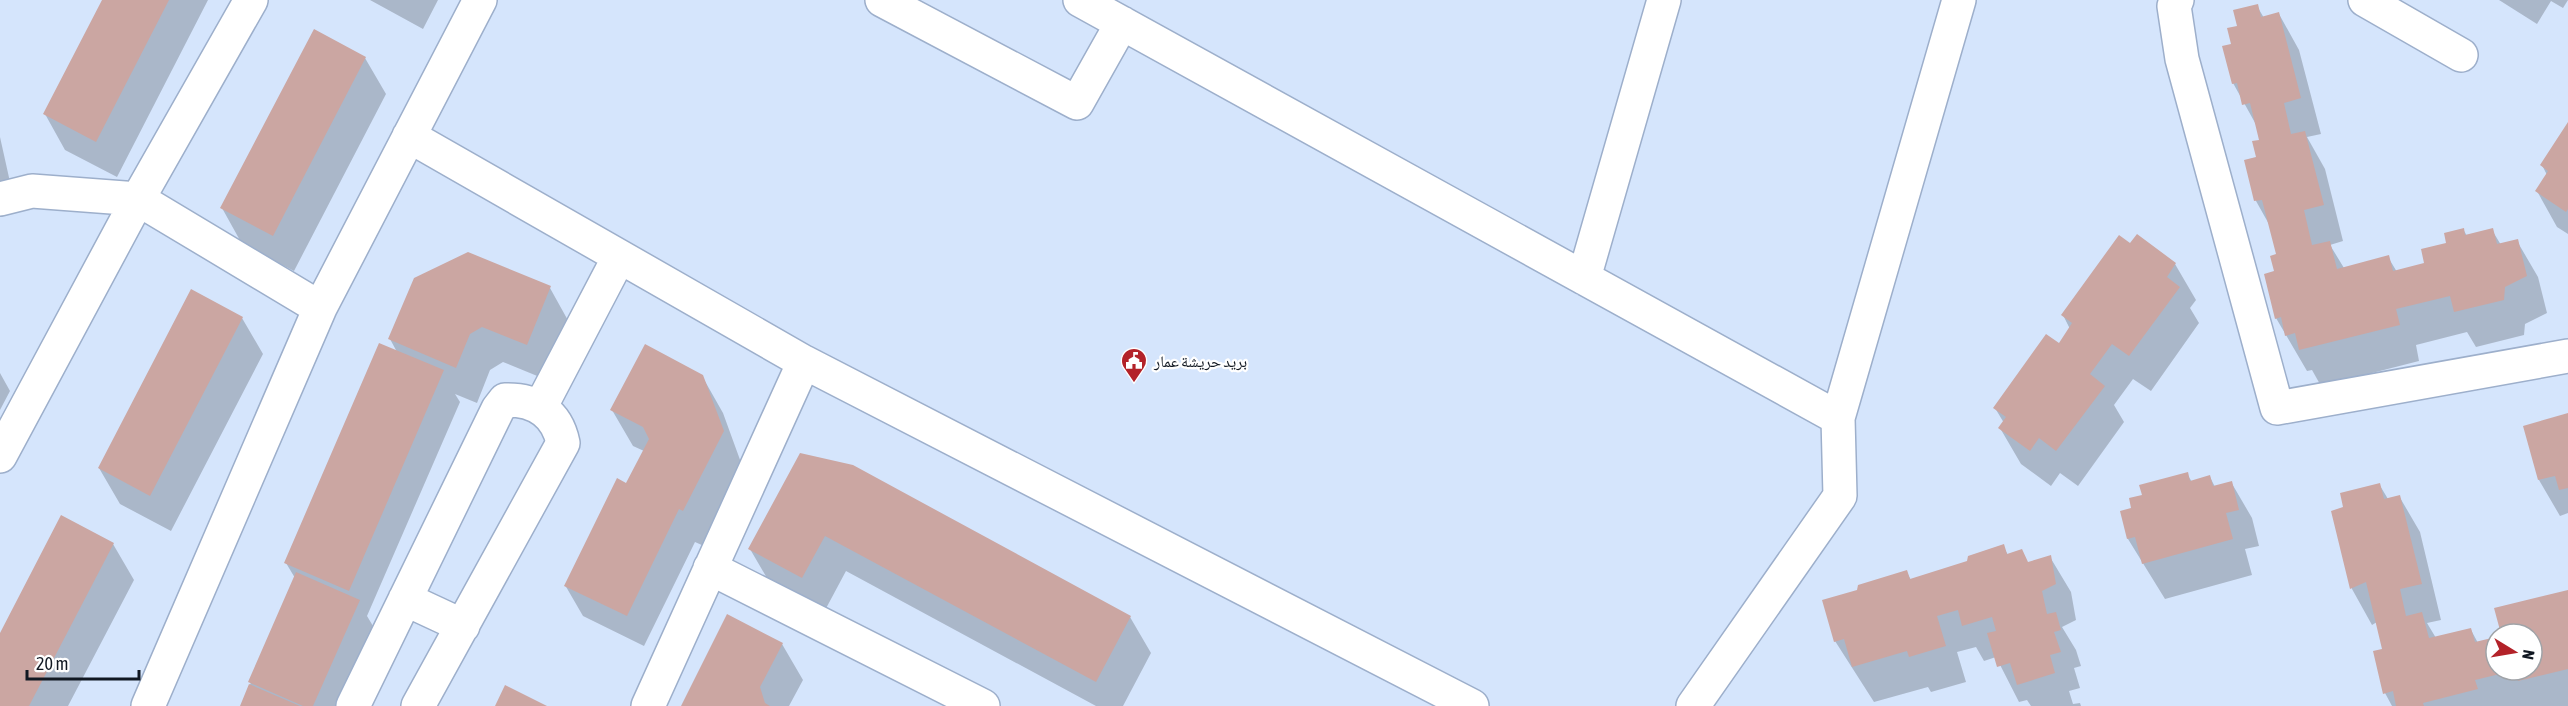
<svg xmlns="http://www.w3.org/2000/svg" width="2568" height="706" viewBox="0 0 2568 706" font-family="'Asap Condensed','Noto Naskh Arabic',sans-serif">
  <style>
    .shadow { fill: #0003 }
    .building { fill: #cba6a2 }
    .lines { fill: none; stroke-linecap: round; stroke-linejoin: round }
    .minor-casing { stroke: #9dafcb; stroke-width: 36 }
    .minor { stroke: #fff; stroke-width: 33 }
    .labels { text-anchor: middle; stroke-width: 4.5; stroke-linejoin: round; paint-order: stroke }
    .poi-label { font-size: 16px; fill: #111822; stroke: #fff; text-anchor: start }
  </style>
  <rect width="100%" height="100%" fill="#d5e5fc"/>
  <!-- shadow -->
  <path class="shadow" d="M104 0H208L117 177 65 150 45 114Z
    M370 0H438L423 29Z
    M2499 0H2568L2563 8 2551 1 2537 24Z
    M2257 6 2264 18 2279 14 2299 50 2321 134 2307 137 2325 169 2343 241 2330 245 2344 268 2388 257 2397 272 2426 264 2463 229 2467 236 2492 230 2501 245 2517 241 2538 277 2547 313 2525 324 2524 335 2476 347 2467 332 2416 345 2419 361 2321 386 2312 370 2307 371 2276 318 2277 255 2270 226 2256 201 2258 158 2261 141 2259 130 2233 83V45L2239 27Z
    M365 58 386 94 294 271 242 244 222 208Z
    M2568 125V234L2557 227 2537 191 2547 175 2542 165Z
    M0 137 14 200 0 203Z
    M2130 245 2175 264 2196 300 2190 308 2199 323 2151 391 2133 379 2114 405 2124 422 2078 486 2060 473 2051 486 2021 464 2000 428 2004 423 1995 408 2059 345 2070 329 2063 315Z
    M550 288 570 324 547 380 503 362 490 370 477 403 455 394 460 402 367 616 376 631 344 706H241L295 578 286 563 397 352 390 339Z
    M242 318 263 354 171 531 120 504 99 468Z
    M0 373 10 391 0 410Z
    M702 376 723 413 743 468 704 546 695 542 644 646 583 616 565 585 631 487 644 451 633 446 612 410Z
    M2568 415V513L2560 516 2539 480 2525 427Z
    M801 455 1130 617 1151 653 1123 706H1096L846 571 823 614 771 585 750 549Z
    M2187 474 2192 482 2210 477 2215 487 2231 482 2252 518 2259 546 2245 549 2252 575 2165 599 2128 539 2122 512 2133 509 2144 496Z
    M2379 484 2388 499 2399 496 2420 532 2441 620 2427 623 2436 638 2471 630 2478 643 2496 638V670H2532V634H2503L2568 592V706H2392L2385 693 2384 650 2377 622 2372 625 2352 589 2332 512 2345 509Z
    M113 544 134 580 68 706H0V636Z
    M2003 546 2008 555 2028 563 2050 557 2071 592 2076 620 2062 627 2076 650 2081 666 2074 668 2080 688 2069 691 2073 704 2080 703 2081 706H2031L2027 700 2019 702 1996 657 1984 661 1976 647 1957 652 1966 682 1931 692 1928 687 1874 702 1835 641 1858 591 1906 571 1911 580 1969 562Z
    M782 644 803 680 789 706H683Z"/>
  <!-- building -->
  <path class="building" d="M102 0H169L96 142 43 114Z
    M2258 4 2261 17 2279 12 2301 98 2284 103 2291 134 2305 131 2324 205 2304 210 2312 245 2330 241 2337 269 2389 255 2393 271 2424 263 2421 249 2446 243 2444 233 2464 228 2465 235 2493 228 2497 244 2518 239 2527 276 2505 287 2504 300 2454 312 2450 296 2396 309 2400 325 2299 350 2295 333 2285 336 2281 317 2275 319 2264 274 2274 271 2270 256 2276 254 2262 200 2254 201 2244 160 2256 157 2252 141 2259 140 2250 103 2242 105 2237 83 2232 84 2222 46 2231 44 2227 28 2237 26 2233 10Z
    M314 29 366 57 273 236 220 208Z
    M2568 122V209L2566 212 2535 191 2548 171 2540 165Z
    M2137 234 2176 263 2167 277 2180 287 2129 356 2112 344 2090 374 2105 386 2056 451 2039 438 2030 451 1998 428 2006 417 1993 408 2046 334 2059 343 2072 323 2061 315 2119 235 2130 243Z
    M468 252 551 286 527 345 482 327 470 334 456 368 388 339 414 278Z
    M191 289 243 317 150 496 98 468Z
    M379 343 444 370 349 591 284 563Z
    M645 344 703 375 724 431 683 511 679 509 627 616 564 586 617 478 626 483 649 439 643 427 610 410Z
    M2568 413V488L2559 490 2555 476 2538 480 2523 426Z
    M800 453 853 465 1131 616 1096 682 825 536 802 578 748 549Z
    M2188 472 2190 481 2210 475 2213 486 2232 481 2239 510 2226 513 2233 539 2142 564 2135 537 2127 539 2120 511 2131 508 2129 498 2142 495 2139 485Z
    M2380 483 2384 499 2400 495 2422 584 2400 589 2406 616 2422 612 2429 638 2471 628 2475 642 2496 637V670L2512 671 2475 680 2478 689 2423 703 2424 706H2396L2393 691 2383 694 2373 651 2382 649 2366 582 2350 589 2331 511 2343 507 2340 493Z
    M61 515 114 543 29 706H0V633Z
    M2004 544 2007 554 2022 549 2028 562 2051 555 2056 584 2042 591 2047 614 2056 612 2061 630 2054 632 2061 652 2050 655 2055 673 2017 685 2010 663 1997 667 1987 633 1996 631 1992 617 1962 626 1958 610 1937 616 1946 646 1909 657 1907 651 1852 667 1844 639 1834 642 1822 600 1857 590 1858 585 1907 570 1910 579 1967 561 1968 556Z
    M296 572 360 600 313 706H303L248 682Z
    M2568 590V669L2518 681 2515 670H2532V634H2501L2494 608Z
    M727 614 783 643 760 687 765 703 770 706H681Z
    M249 684 300 706H240Z
    M505 685 547 706H495Z"/>
  <g class="lines">
    <defs>
      <path id="minor" d="M251 0 138 199 320 308
        M882 0 1077 103 1122 23
        M1080 0 1838 418 1959 0
        M2177 0 2174 6 2182 59 2277 408 2568 356
        M2365 0 2461 55
        M409 136 804 362 648 706
        M0 199 32 191 138 199 0 456
        M1584 278 1664 0
        M804 362 1472 706
        M541 406 619 257
        M710 568 983 706
        M405 599 463 626
        M148 706 320 308 480 0
        M353 706 498 409 505 400C535 399 557 413 563 443L418 706
        M1693 706 1840 496 1838 418"/>
    </defs>
    <!-- minor casing -->
    <use href="#minor" class="minor-casing"/>
    <!-- minor -->
    <use href="#minor" class="minor"/>
  </g>
  <!-- icons -->
  <defs>
    <symbol id="civic-pin" viewBox="-11 -11 22 30"><path d="M0 17L-7.5 6A9.5 9.5 0 1 1 7.5 6Z" fill="#b32229" stroke="#fff"/><path d="M-.6-6.5H3V-4.5H.6V-3L4-1V1h2V6H-6V1h2V-1L-.6-3ZM-1.2 2.5V6h2.4V2.5Z" fill="#fff"/></symbol>
  </defs>
  <g fill-rule="evenodd">
    <use href="#civic-pin" x="1119" y="346" width="30" height="40"/>
  </g>
  <g class="labels">
    <!-- poi labels -->
    <g class="poi-label">
      <text x="1154" y="367">بريد حريشة عمار</text>
    </g>
  </g>
  <!-- north arrow -->
  <g transform="translate(2514 652) rotate(101)"><circle r="28" fill="#ffffff" stroke="#a0a3a7" stroke-width="1.5"/>
  <path d="M0-4.5L10 22L0 15L-10 22Z" fill="#b32229"/>
  <text y="-9" font-size="16" font-weight="bold" text-anchor="middle" fill="#111822">N</text>
  </g>
  <!-- scale -->
  <path d="M27 670v9h112v-9" fill="none" stroke="#111822" stroke-width="3"/>
  <text x="36" y="670" font-size="18" fill="#111822" stroke="#ffffff" stroke-width="4.5" paint-order="stroke">20 m</text>
</svg>
